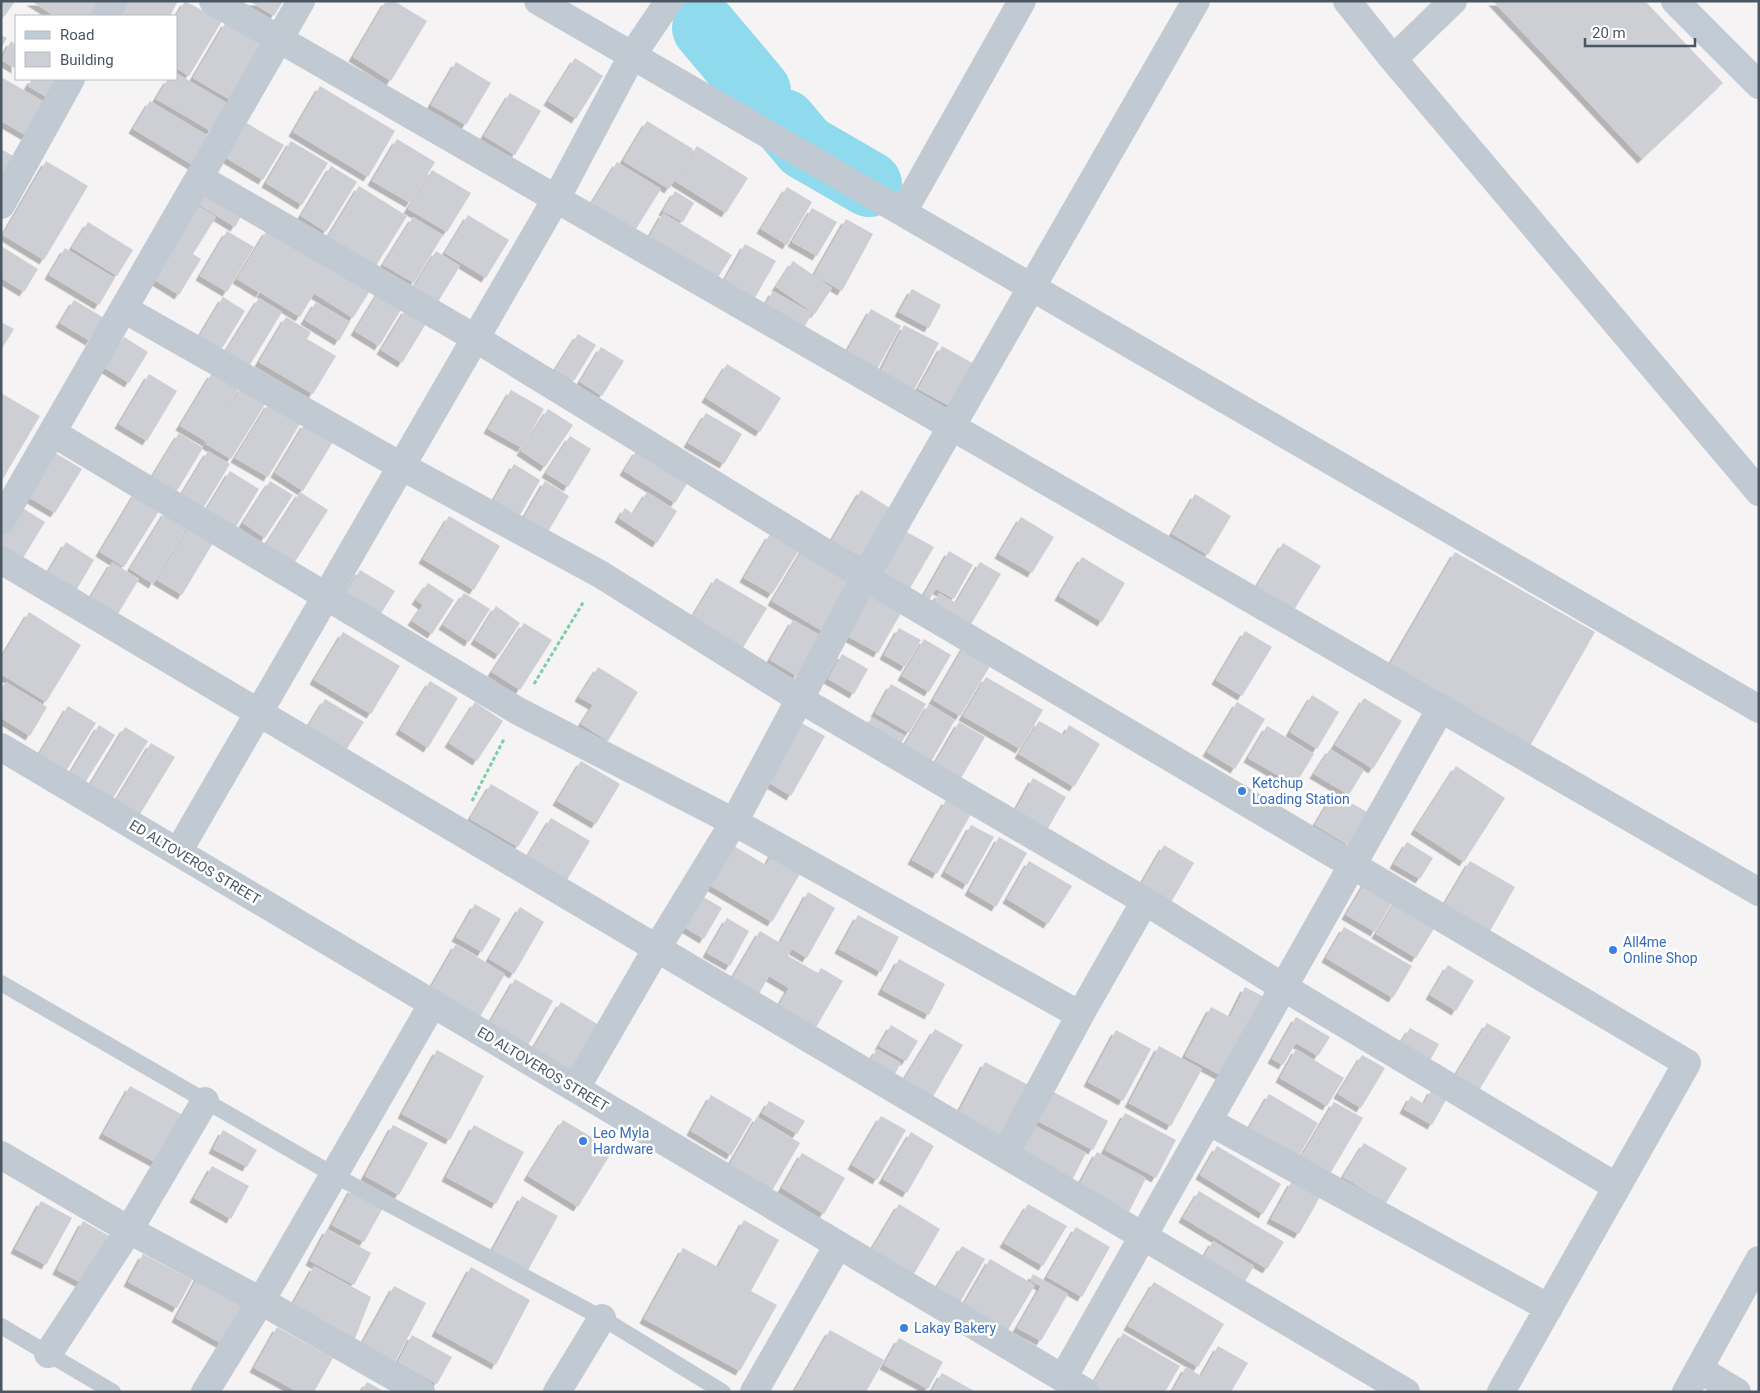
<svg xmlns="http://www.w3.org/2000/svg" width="1760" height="1393" viewBox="0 0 1760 1393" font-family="Roboto,sans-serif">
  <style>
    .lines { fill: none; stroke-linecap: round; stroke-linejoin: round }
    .river { stroke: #90daee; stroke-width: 66 }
    .building { fill: #cdcfd5; filter: url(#shadow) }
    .path { stroke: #7ad0a6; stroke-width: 3; stroke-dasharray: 4 2.5; stroke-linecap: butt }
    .service { stroke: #c1cad2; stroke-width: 16 }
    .minor { stroke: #c1cad2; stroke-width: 28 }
    .tertiary { stroke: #c1cad2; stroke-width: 28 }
    .secondary { stroke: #c1cbd6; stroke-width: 28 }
    .shop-dot { fill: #3f7fe0; stroke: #fff; stroke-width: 2 }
    .labels { text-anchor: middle; stroke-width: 5; stroke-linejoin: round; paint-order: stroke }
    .shop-label { font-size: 14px; fill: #366cbe; stroke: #fff; text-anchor: start }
    .street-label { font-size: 14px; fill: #4a5661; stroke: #fff }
  </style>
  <defs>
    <filter id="shadow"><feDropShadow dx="-4.5" dy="4.5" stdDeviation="0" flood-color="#0004"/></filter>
  </defs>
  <rect width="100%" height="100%" fill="#f5f3f3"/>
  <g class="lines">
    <!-- river -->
    <path class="river" d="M705 28 758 91
      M784 122 805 147 869 184"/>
  </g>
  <!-- building -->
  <path class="building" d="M1 1H15L5 16 1 14Z
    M31 1H104L95 16H50V13Z
    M125 1H178L170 16H116Z
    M185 1 222 21 189 76 176 68V16Z
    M249 1H283L274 16Z
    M386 1H394L427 21 391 81 353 57Z
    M1493 1H1645L1723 83 1642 159Z
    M226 22 265 45 232 101 193 78Z
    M1 35 7 38 1 48Z
    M11 41 16 45V69L1 60Z
    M575 58 603 76 576 119 548 101Z
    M456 62 491 83 466 125 431 105Z
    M176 73 227 103 211 131 156 99 168 79H176Z
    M1 77 46 103 27 136 1 121Z
    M32 79H67L53 101 28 86Z
    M320 86 395 131 368 177 293 132Z
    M510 93 541 111 515 155 484 136Z
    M150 101 213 139 196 167 133 129Z
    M238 118 284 145 263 180 218 153Z
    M647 121 693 149 669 189 623 161Z
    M397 139 435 162 410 203 372 181Z
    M291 141 328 163 302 205 266 183Z
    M697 146 748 178 726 213 675 181Z
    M1 149 15 157 1 181Z
    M46 161 88 186 44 260 3 235Z
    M617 162 661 189 629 240 586 213Z
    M331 166 357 182 326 232 301 216Z
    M432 170 471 193 447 232 408 209Z
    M205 186 244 211 235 227 196 203Z
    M359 186 407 216 376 266 328 237Z
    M787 187 812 202 787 245 761 229Z
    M675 191 694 203 683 222 663 211Z
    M193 203 216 217 193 254 201 259 179 295 150 277Z
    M812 208 837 222 817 256 792 242Z
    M663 213 732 255 712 287 644 246Z
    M468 215 509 240 486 278 445 253Z
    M413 217 443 235 414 283 383 265Z
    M846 219 873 234 842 291 814 275Z
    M88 222 133 250 117 276 72 248Z
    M267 230 290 244 260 293 237 279Z
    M227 231 254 247 227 292 200 276Z
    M293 240 332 264 300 317 261 293Z
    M745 244 776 261 749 308 719 290Z
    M1 246 38 269 24 292 1 278Z
    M65 248 115 278 99 305 49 275Z
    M436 251 460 266 438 302 414 287Z
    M793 261 832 288 815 314 776 287Z
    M334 262 373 286 353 318 315 294Z
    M912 289 941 305 929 328 899 312Z
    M380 290 404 305 379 346 355 331Z
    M773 291 812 313 799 337 760 315Z
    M223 297 245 311 218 355 196 342Z
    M259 298 282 312 245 373 221 359Z
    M74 300 104 318 90 341 60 323Z
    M316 302 350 322 339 341 305 320Z
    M406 309 427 322 402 363 381 350Z
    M871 309 901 326 872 378 841 362Z
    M286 317 311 332 307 339 336 356 313 394 259 362Z
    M1 322 14 329 1 350Z
    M904 325 939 343 913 392 879 374Z
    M578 334 596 345 574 381 555 370Z
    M124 337 148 352 129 383 105 368Z
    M942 346 981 368 957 410 918 389Z
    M601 347 624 361 602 396 580 382Z
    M727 364 781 398 760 432 706 398Z
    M212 373 238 389 207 442 180 426Z
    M149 374 177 391 147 441 119 424Z
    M242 386 267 401 231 459 206 444Z
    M511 390 544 409 522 448 488 429Z
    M1 393 40 416 1 482Z
    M269 403 301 422 268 477 235 458Z
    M548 409 573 425 545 467 521 451Z
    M706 413 742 434 724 464 688 443Z
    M305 423 334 440 303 491 275 473Z
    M179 433 203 448 172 499 148 484Z
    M570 436 591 449 568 487 546 473Z
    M47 448 82 469 55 513 20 492Z
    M637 450 688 482 675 503 624 471Z
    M208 451 230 464 199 515 177 502Z
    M514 464 540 480 515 524 489 509Z
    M230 471 259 489 231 535 202 517Z
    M270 481 293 495 265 538 243 523Z
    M545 481 569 496 542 542 518 528Z
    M861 490 893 510 864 559 832 540Z
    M136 492 161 508 124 567 100 552Z
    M300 492 328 510 291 568 263 549Z
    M647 492 677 511 657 543 619 518 625 508 633 514Z
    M1195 494 1231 516 1208 555 1172 534Z
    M13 502 45 522 20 563 1 552V522Z
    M166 511 188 525 153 584 130 569Z
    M449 516 500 546 474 590 423 559Z
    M1021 517 1054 537 1032 573 999 554Z
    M191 523 216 538 182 595 157 580Z
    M903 530 934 547 909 590 878 572Z
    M770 534 799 550 772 594 744 578Z
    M66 542 94 560 74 594 46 576Z
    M1283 543 1321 566 1292 613 1254 591Z
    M805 546 857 577 824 632 772 601Z
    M949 551 973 565 954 599 936 589 929 600 923 597Z
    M1455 552 1595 632 1526 753 1385 673Z
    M1082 557 1125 583 1102 622 1059 596Z
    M112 562 139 579 113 622 86 605Z
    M980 562 1001 574 967 631 930 610 939 593 956 603Z
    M360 570 395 591 380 615 345 595Z
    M716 578 767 608 738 656 687 626Z
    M428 583 454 600 432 634 412 621 423 605 416 600Z
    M873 590 904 608 878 653 847 636Z
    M464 593 490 609 469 642 443 625Z
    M496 606 520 623 499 655 475 640Z
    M29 612 81 645 46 702 1 674V658Z
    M793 620 820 635 797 676 770 660Z
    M524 623 552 640 520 690 492 672Z
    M899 628 921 640 905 667 884 655Z
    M1245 631 1272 647 1242 696 1216 680Z
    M343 632 400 666 371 714 314 680Z
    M924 639 951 655 929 692 902 676Z
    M965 645 993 661 960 716 933 700Z
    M842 654 868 669 854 694 828 679Z
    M598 667 638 692 608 741 581 724 593 705 579 697Z
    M986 677 1043 710 1020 749 963 716Z
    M430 681 458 698 428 748 400 730Z
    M6 682 47 707 30 736 1 718V689Z
    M891 684 926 704 909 733 875 713Z
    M1312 695 1339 712 1317 749 1290 732Z
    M1364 698 1402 721 1373 769 1335 745Z
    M325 699 364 722 341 758 303 735Z
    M475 702 503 721 477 761 449 743Z
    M1237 702 1265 719 1235 769 1207 752Z
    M929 704 955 720 928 767 901 751Z
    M68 706 96 723 63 776 36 760Z
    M872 717 905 736 898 750 864 730Z
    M794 719 825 736 791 796 761 778Z
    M1039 721 1064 735 1069 725 1100 744 1074 787 1019 754Z
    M959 722 985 737 957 785 931 770Z
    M99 725 115 735 83 786 68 777Z
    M1267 726 1314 754 1295 785 1248 758Z
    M125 727 148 741 110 803 87 790Z
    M151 743 175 757 137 819 114 804Z
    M1330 749 1364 770 1349 795 1314 774Z
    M581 761 620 784 596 824 557 801Z
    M1456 766 1505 798 1464 862 1415 830Z
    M1033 778 1066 797 1047 830 1015 811Z
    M491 784 539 812 518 847 470 819Z
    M1334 793 1367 812 1348 845 1315 825Z
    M946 800 971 814 937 874 912 860Z
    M551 818 590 841 561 890 522 866Z
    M971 825 994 837 967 885 945 872Z
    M999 837 1027 853 996 907 969 891Z
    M1407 842 1433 858 1420 879 1394 864Z
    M1164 845 1194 863 1170 904 1140 886Z
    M734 846 766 865 774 850 804 867 772 922 711 886Z
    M1029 861 1072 886 1048 924 1007 899Z
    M1470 861 1515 887 1490 931 1444 905Z
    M1366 881 1395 898 1375 932 1346 915Z
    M808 892 835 908 807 958 792 949 788 956 818 973 821 968 843 981 811 1036 774 1014 789 988 769 976 753 1004 726 989 760 931 780 943Z
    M702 896 722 908 704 939 684 927Z
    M1398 898 1438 922 1416 958 1376 934Z
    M475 904 501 919 482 952 456 937Z
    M520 907 544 922 514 974 489 959Z
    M858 915 899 937 881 972 839 949Z
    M727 918 749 931 730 966 707 953Z
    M1344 927 1412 966 1393 998 1326 958Z
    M456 944 505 974 475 1025 426 996Z
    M899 959 945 984 929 1015 882 990Z
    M1448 965 1474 981 1456 1011 1430 995Z
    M515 979 553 1001 523 1054 485 1031Z
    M1245 987 1264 997 1222 1076 1185 1056 1211 1007 1230 1017Z
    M561 1002 607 1030 575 1085 528 1057Z
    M1296 1017 1330 1037 1318 1056 1296 1043 1283 1065 1272 1059Z
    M1487 1023 1511 1037 1478 1092 1454 1078Z
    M891 1025 918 1041 906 1061 879 1046Z
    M1410 1028 1439 1044 1428 1064 1398 1047Z
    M935 1029 963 1045 931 1100 902 1083Z
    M1116 1030 1151 1049 1123 1101 1088 1082Z
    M1159 1046 1202 1069 1171 1126 1129 1103Z
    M877 1049 901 1063 889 1085 864 1071Z
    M1296 1049 1344 1078 1327 1106 1280 1078Z
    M437 1050 484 1076 450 1140 402 1114Z
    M1362 1055 1385 1068 1361 1108 1338 1094Z
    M985 1062 1030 1086 999 1144 954 1121Z
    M130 1086 190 1119 164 1167 103 1134Z
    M1432 1089 1447 1098 1432 1125 1404 1109 1411 1096 1424 1104Z
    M1050 1090 1108 1121 1093 1150 1034 1119Z
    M1269 1094 1318 1123 1296 1161 1247 1132Z
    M711 1095 752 1119 731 1155 691 1131Z
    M769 1101 805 1121 797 1134 762 1113Z
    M1334 1102 1363 1118 1327 1179 1298 1162Z
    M1125 1113 1176 1140 1156 1178 1105 1150Z
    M881 1116 906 1130 877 1180 852 1165Z
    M757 1117 800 1143 773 1189 730 1164Z
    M563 1120 613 1150 578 1207 528 1176Z
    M1032 1124 1086 1153 1070 1184 1015 1154Z
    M393 1125 428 1143 399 1195 365 1176Z
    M474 1125 524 1152 496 1204 446 1177Z
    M223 1130 257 1150 247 1167 213 1149Z
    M911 1132 934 1146 907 1193 883 1179Z
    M1364 1143 1407 1168 1386 1203 1343 1177Z
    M1217 1146 1281 1184 1263 1214 1200 1175Z
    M1097 1152 1146 1178 1128 1214 1078 1187Z
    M802 1153 845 1178 824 1214 782 1188Z
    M212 1166 249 1186 231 1219 194 1198Z
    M1292 1181 1320 1197 1299 1234 1271 1219Z
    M352 1188 384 1206 364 1242 332 1225Z
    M1199 1191 1284 1242 1267 1269 1183 1218Z
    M522 1196 558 1216 527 1272 491 1253Z
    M41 1201 72 1218 46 1265 15 1249Z
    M899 1204 940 1229 914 1274 872 1249Z
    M1028 1204 1067 1226 1043 1266 1004 1243Z
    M744 1220 779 1240 751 1291 777 1305 740 1371 644 1319 683 1248 718 1267Z
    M83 1221 111 1237 85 1285 57 1270Z
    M1076 1227 1110 1247 1082 1297 1047 1277Z
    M327 1229 371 1253 354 1285 310 1261Z
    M1213 1241 1254 1266 1239 1292 1198 1267Z
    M962 1246 985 1259 955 1311 931 1297Z
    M143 1254 192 1280 177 1308 128 1282Z
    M990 1259 1035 1285 1002 1340 958 1314Z
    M314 1266 371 1297 351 1349 288 1313Z
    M471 1267 530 1300 496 1365 436 1332Z
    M1033 1274 1068 1294 1041 1341 1017 1328 1041 1286 1030 1280Z
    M199 1275 248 1302 224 1345 176 1318Z
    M1154 1282 1224 1324 1198 1367 1128 1326Z
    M394 1286 426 1303 395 1362 362 1344Z
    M277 1327 333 1358 314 1392H298L254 1368Z
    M830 1330 884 1360 866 1392H794Z
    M1123 1333 1180 1366 1165 1392H1099L1091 1387Z
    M412 1335 452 1357 437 1384 398 1362Z
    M899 1338 943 1362 928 1389 884 1365Z
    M1218 1346 1248 1363 1231 1392H1172L1186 1367 1201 1376Z
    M942 1373 976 1392H931Z
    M367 1382 385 1392H361Z"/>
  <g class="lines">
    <!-- path -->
    <path class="path" d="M534 684 584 601
      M472 801 504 739"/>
    <!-- service -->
    <path class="service" d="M1 983 334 1175 602 1318 723 1392
      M1 1326 113 1392"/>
    <!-- minor -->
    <path class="minor" d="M213 1 1759 892
      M538 1 1759 709
      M1347 1 1393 59 1759 492
      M105 16 114 1
      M1393 59 1453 1
      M200 178 475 338 865 577 1687 1063 1501 1392
      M911 198 1022 1
      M1 205 71 79
      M124 309 401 466 600 574 798 698 1145 901 1283 987 1617 1187
      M53 433 518 711 734 822 1080 1015
      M1 521 301 1
      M1 560 1406 1392
      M178 852 556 199 633 54 669 1
      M576 1088 657 948 734 822 865 577 1196 1
      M1208 1121 1549 1308
      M1005 1154 1080 1015 1145 901
      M1 1155 129 1230 261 1301 421 1392
      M48 1354 129 1230 205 1101
      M1699 1369 1737 1392
      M1063 1378 1441 708
      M205 1392 261 1301 433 1003
      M557 1392 602 1318
      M754 1392 838 1245
      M1686 1392 1759 1260"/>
    <!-- tertiary -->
    <path class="tertiary" d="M1 747 1086 1392"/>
    <!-- secondary -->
    <path class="secondary" d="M1675 1 1759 85"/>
  </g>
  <!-- markers -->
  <g class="shop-dot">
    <circle cx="1242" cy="791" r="5"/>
    <circle cx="1613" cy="950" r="5"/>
    <circle cx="583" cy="1141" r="5"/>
    <circle cx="904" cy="1328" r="5"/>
  </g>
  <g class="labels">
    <!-- shop labels -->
    <g class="shop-label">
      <text x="1252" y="788">Ketchup<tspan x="1252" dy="16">Loading Station</tspan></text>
      <text x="1623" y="947">All4me<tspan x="1623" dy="16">Online Shop</tspan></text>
      <text x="593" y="1138">Leo Myla<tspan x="593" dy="16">Hardware</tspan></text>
      <text x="914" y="1333">Lakay Bakery</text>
    </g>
    <!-- street labels -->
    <g class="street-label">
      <text transform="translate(195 862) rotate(31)" y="5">ED ALTOVEROS STREET</text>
      <text transform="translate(543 1069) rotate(31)" y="5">ED ALTOVEROS STREET</text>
    </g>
  </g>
  <!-- border -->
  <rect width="1760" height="1393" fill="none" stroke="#4a5661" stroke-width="5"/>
  <!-- legend -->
  <rect x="15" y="15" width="162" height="65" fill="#ffffff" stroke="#b7bbc0"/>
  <rect x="25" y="31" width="25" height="8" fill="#c1cbd6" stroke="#b7bbc0"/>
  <text x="60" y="40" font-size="15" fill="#4a5661">Road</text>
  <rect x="25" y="52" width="25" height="15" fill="#cdcfd5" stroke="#b7bbc0"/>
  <text x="60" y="65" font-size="15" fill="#4a5661">Building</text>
  <!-- scale -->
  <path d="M1585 38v8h110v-8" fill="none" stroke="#4a5661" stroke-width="2.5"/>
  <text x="1592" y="38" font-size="15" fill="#4a5661" stroke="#ffffff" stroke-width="4" paint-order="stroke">20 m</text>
</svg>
